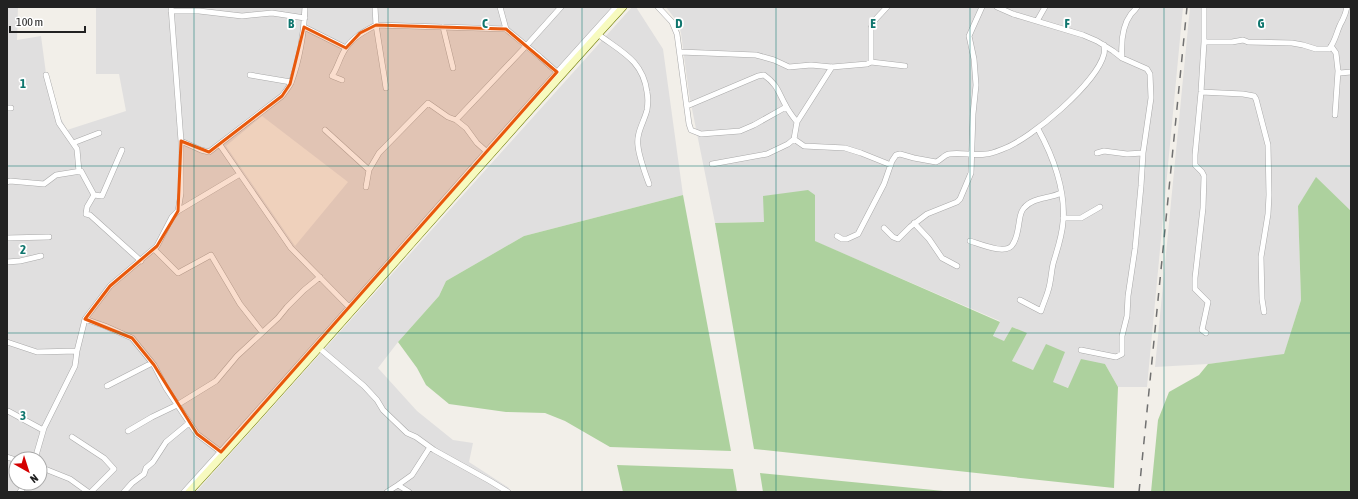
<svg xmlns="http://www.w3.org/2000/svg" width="1358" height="499" viewBox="0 0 1358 499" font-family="'Asap Condensed',sans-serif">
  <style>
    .residential { fill: #e0dfdf; fill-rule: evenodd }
    .forest { fill: #add19e }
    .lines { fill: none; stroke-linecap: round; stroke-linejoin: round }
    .street-casing { stroke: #a9a9a9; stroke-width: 6 }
    .secondary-casing { stroke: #707d05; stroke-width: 8 }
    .street { stroke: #fff; stroke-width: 5 }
    .secondary { stroke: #f7fabf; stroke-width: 7 }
    .rail { stroke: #707070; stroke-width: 1.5; stroke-dasharray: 8 8; stroke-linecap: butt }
    .marked { fill: #e8590c; fill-opacity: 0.2; stroke: #e8590c; stroke-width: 3; stroke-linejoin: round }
    .grid { fill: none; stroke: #0f766e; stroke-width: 1; stroke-opacity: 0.55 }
    .grid-label { font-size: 13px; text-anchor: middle; font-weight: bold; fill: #0f766e; stroke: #fff; stroke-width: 3.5; stroke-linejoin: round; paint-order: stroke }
  </style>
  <rect width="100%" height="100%" fill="#f2efe9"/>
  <!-- residential -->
  <path class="residential" d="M7 7H18L17 40 41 36 49 96 67 130 126 111 119 74H96V7H616L184 492H7ZM262 116 348 182 295 246 226 146ZM16 459H40V483H16Z
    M632 7H636L663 49 683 195 524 236 446 281 439 296 398 342 378 368 417 411 453 440 473 443 469 462 509 488 508 492H196Z
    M666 7H1183L1147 387H1118L1105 364 1069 388 1053 383 1047 344 1033 370 1012 361 1026 333 1012 327 1004 341 993 337 1000 321 814 241 815 195 764 222 715 223 689 94 681 33 678 23Z
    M1190 7H1351V211L1316 178 1298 206 1301 300 1284 355 1208 364 1155 367Z"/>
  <!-- forest -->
  <path class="forest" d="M1316 177 1351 211V492H1151L1158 420 1169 392 1199 375 1208 364 1284 354 1301 300 1298 206Z
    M808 190 815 195V241L1000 322 993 336 1004 341 1012 327 1027 333 1012 361 1033 370 1046 344 1065 352 1053 382 1068 388 1081 359 1105 364 1118 387 1114 488 754 449 715 223 764 222 763 196Z
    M683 195 731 451 610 447 565 421 545 413 506 412 449 404 426 385 417 368 398 342 439 296 446 281 524 236Z
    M617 465 733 469 737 492H623Z
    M760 473 954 492H763Z"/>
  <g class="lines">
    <defs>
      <path id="street" d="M375 7 376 25 386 88
        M500 7 506 29 540 57 557 72
        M658 7 672 22 677 34 689 124 691 130 701 134 740 131 754 125 786 107
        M997 7 1013 14 1083 35 1097 41 1113 51 1122 58 1147 69 1150 74 1151 98 1143 153 1141 186 1135 249 1128 296 1127 316 1122 336V354L1116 357 1081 350
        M1204 7V42L1201 92 1195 155V165L1202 172 1204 176 1203 208 1195 278V289L1208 302 1202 330 1206 333
        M171 11H199L242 16 272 13 305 18
        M1037 21 1045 7
        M304 27 346 48
        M443 27 453 68
        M599 35C622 52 643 61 647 92 648 97 648 104 647 110 644 122 636 133 638 146 639 157 645 173 649 184
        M1204 42H1232L1243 40 1248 42 1292 43 1303 45 1316 49H1329C1335 42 1336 34 1340 25 1344 17 1345 17 1347 7
        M1331 46 1336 53 1338 71 1340 73 1351 72
        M680 52 756 55 774 60 789 67 811 65 832 67 867 64 871 62V28L874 21 887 7
        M1122 58C1121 44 1122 26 1131 14 1133 12 1135 10 1137 7
        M871 62 905 66
        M46 75 59 123 77 149 79 172
        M250 75 291 82
        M342 80 332 76C338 67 340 56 346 48 353 37 365 31 376 25L506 29
        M1201 92 1243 94 1254 96 1256 99 1268 145 1269 195 1268 214 1261 257 1262 299 1264 312
        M687 106 758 76 764 75C778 85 778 92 786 106 789 112 793 117 797 122
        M7 108H11
        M1335 115 1338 71
        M456 120 527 45 561 7
        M325 130 369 170 366 187
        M794 139 804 146 845 148 861 153 891 165
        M181 141 201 150 209 152 282 96C285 92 289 87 291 83 300 59 304 32 305 7
        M73 143 99 133
        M220 145 291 248 349 307
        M1097 153 1104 151 1127 154 1143 153
        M712 164 767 154 788 144 794 139 797 122 832 67
        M369 170 379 153 428 103 448 117 456 120 466 128 477 143 486 151
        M7 182 10 181 44 184 56 175 81 171 94 195 87 207 86 214 90 215 141 261
        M94 195 102 196 122 150
        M178 211 240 174
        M1063 218H1081L1100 207
        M914 223 929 239 942 258 957 266
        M884 228 893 237 898 239 910 227 927 214 957 202 960 199 971 173 973 114 976 85 974 59 969 36 982 7
        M837 236 842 239H847L858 234 884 184 892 161 896 155 900 154 914 158 936 162C941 160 944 155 949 154 961 152 974 156 986 154 991 154 998 151 1003 149 1031 139 1097 83 1104 54 1105 51 1104 48 1104 45
        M7 238 49 237
        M970 241C980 244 1007 256 1013 244 1017 238 1018 230 1019 223 1020 218 1020 212 1024 208 1033 197 1049 199 1061 193
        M154 249 178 273 211 255 240 304 262 332
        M7 262 20 261 41 256
        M1020 300 1041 311C1043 304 1046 298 1048 291 1051 282 1051 273 1053 264 1057 250 1062 237 1063 222 1066 191 1053 156 1038 129
        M85 319 105 326 132 338 154 365 166 388 197 434 221 452
        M7 342 37 352 77 351
        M319 348 364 386 377 400 383 410 407 433 416 437 434 450 490 481 508 492
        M107 386 152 363
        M8 411 43 430
        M128 431 152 417 177 405 216 381 237 356 278 318 287 307 304 290 320 277
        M72 437 104 458 114 469 91 492
        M7 457 16 460
        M35 459 44 428 75 366 77 351 85 319 110 286 157 246 172 217 178 211 181 193V141L171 7
        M40 467 70 479 88 492
        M398 485 412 475 430 447
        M20 492 26 483
        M124 492 132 483 144 474 146 468 153 462 166 442 189 423
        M184 492C330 332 470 167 616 7
        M387 492 398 485 409 492"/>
      <path id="secondary" d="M189 492C336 332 477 167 623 7"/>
    </defs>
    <!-- street casing -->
    <use href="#street" class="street-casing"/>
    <!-- secondary casing -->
    <use href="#secondary" class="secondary-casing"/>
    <!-- street -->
    <use href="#street" class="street"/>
    <!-- secondary -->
    <use href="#secondary" class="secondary"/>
    <!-- rail -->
    <path class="rail" d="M1139 492 1187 7"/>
  </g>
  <!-- marked area -->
  <path class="marked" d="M376 25 506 29 557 72 221 452 197 434 154 365 132 338 85 319 110 286 157 246 178 211 181 141 209 152 282 96 290 84 304 27 346 48 360 33Z"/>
  <!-- grid -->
  <path class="grid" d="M194 7V492M388 7V492M582 7V492M776 7V492M970 7V492M1164 7V492M7 166H1351M7 333H1351"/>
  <g class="grid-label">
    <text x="291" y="28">B</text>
    <text x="485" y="28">C</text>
    <text x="679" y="28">D</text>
    <text x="873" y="28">E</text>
    <text x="1067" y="28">F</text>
    <text x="1261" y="28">G</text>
    <text x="23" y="88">1</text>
    <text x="23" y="254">2</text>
    <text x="23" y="420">3</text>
  </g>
  <!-- border -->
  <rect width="1358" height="499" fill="none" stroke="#222222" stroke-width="16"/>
  <!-- north arrow -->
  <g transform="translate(28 471) rotate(141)"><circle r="19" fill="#ffffff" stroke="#a7a7a7"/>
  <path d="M0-3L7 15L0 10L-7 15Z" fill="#d40000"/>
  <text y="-6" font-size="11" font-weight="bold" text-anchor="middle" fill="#222222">N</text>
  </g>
  <!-- scale -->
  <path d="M10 26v6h75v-6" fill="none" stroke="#222222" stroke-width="2"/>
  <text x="16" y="26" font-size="12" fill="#222222" stroke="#ffffff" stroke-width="3" paint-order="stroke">100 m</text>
</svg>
